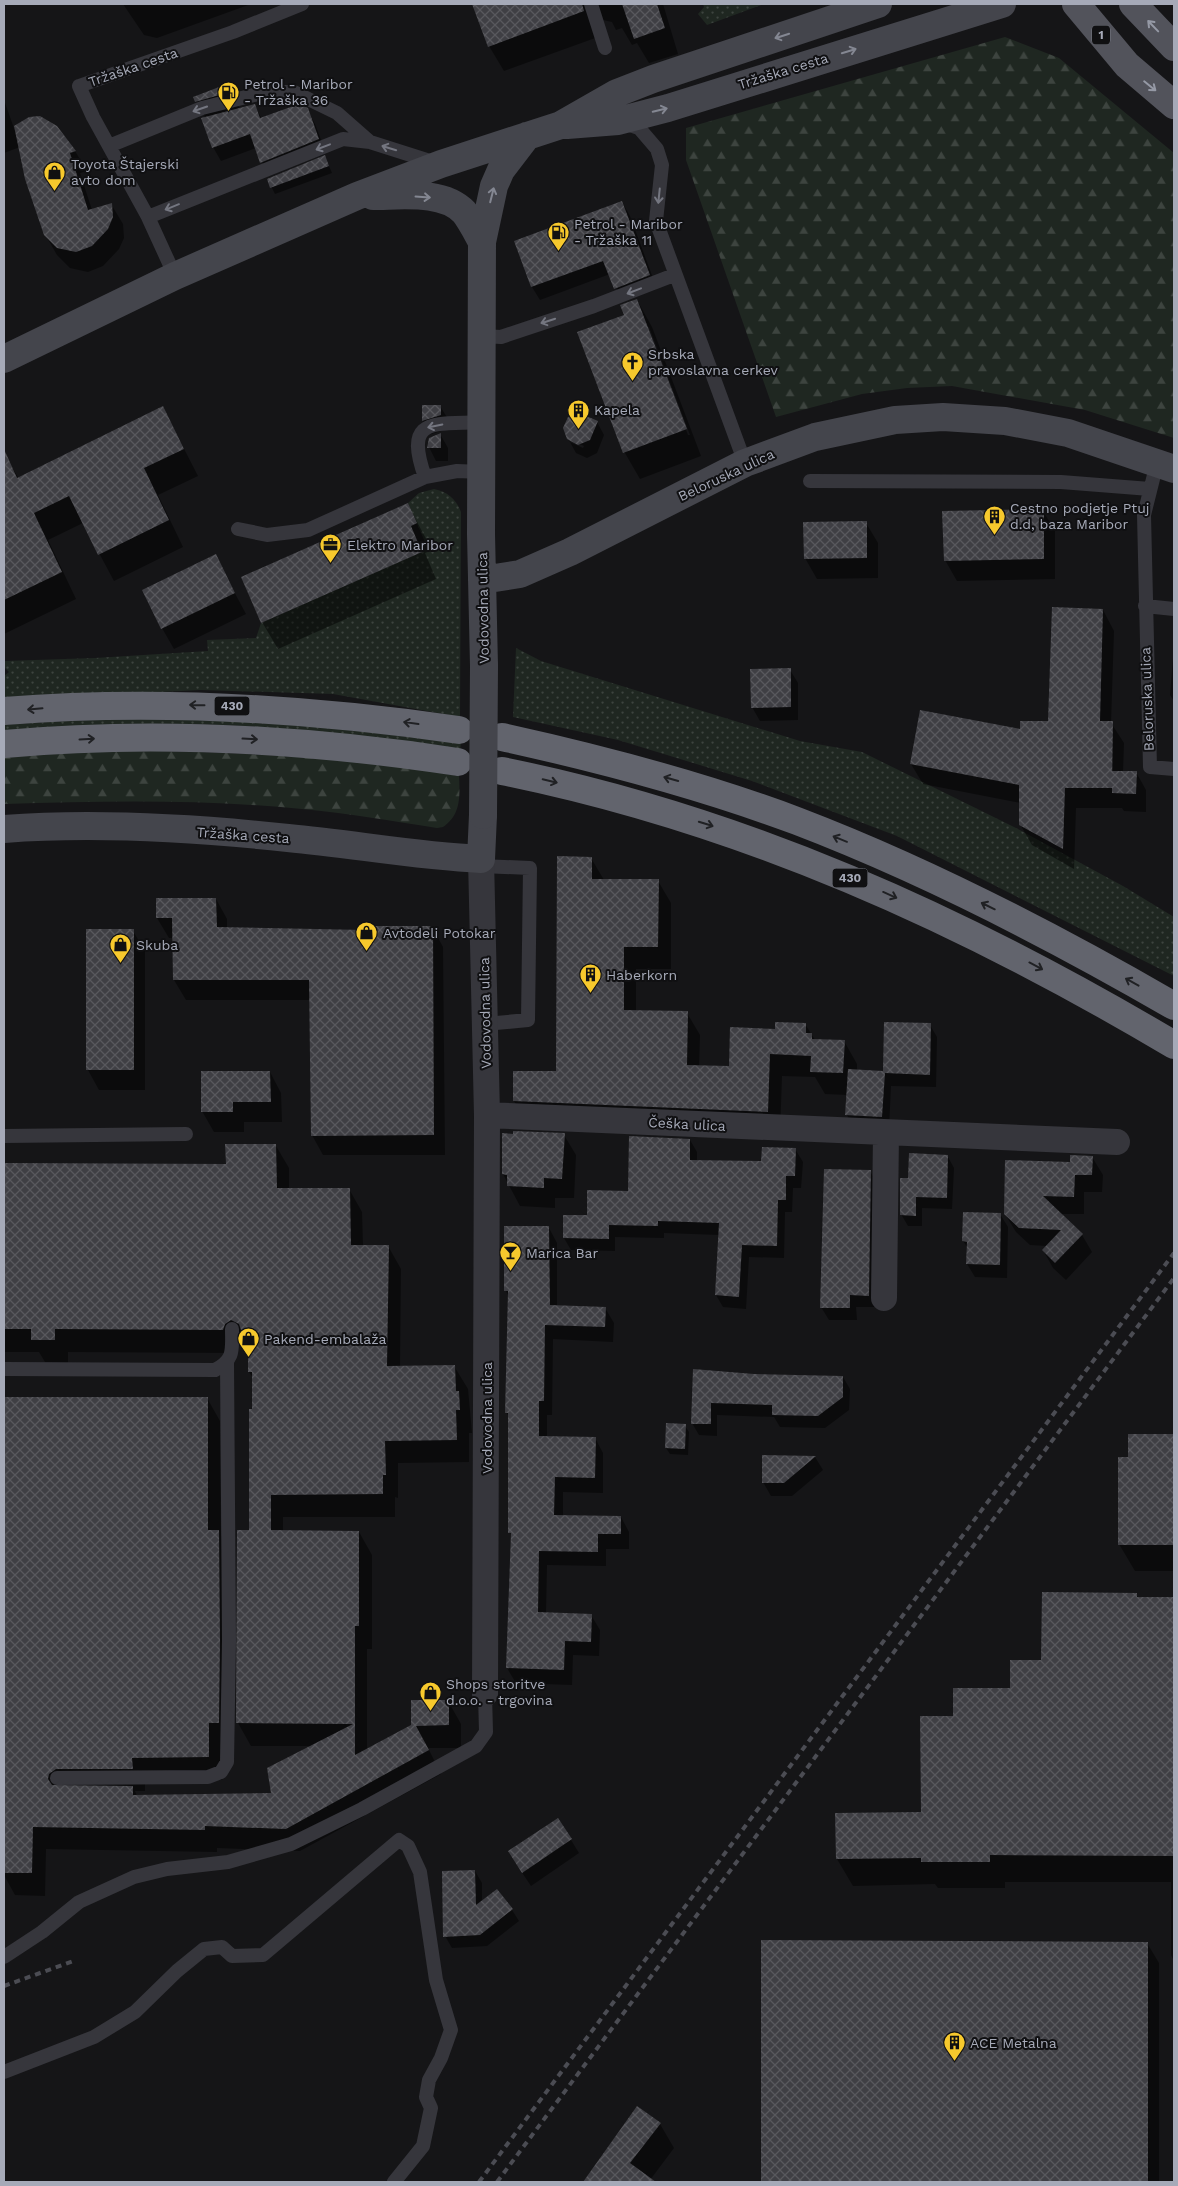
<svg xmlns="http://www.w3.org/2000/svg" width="1178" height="2186" viewBox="0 0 1178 2186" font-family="'Work Sans',sans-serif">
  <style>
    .grass { fill: url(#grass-dots) }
    .forest { fill: url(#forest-firs) }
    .shadow { fill: #0007; fill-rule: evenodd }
    .building { fill: url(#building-cross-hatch) }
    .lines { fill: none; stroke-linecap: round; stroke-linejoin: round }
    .lane { stroke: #36363c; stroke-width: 14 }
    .street { stroke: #36363c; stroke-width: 26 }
    .secondary { stroke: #44454c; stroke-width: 28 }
    .primary { stroke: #52535b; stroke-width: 28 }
    .highway { stroke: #62646d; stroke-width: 28 }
    .rail { stroke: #4b4c53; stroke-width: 4; stroke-dasharray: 6 5; stroke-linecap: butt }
    .secondary-bridge { stroke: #44454c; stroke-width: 28 }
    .oneway { stroke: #9599a5 }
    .oneway2 { stroke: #848792 }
    .oneway3 { stroke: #747680 }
    .oneway4 { stroke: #202124 }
    .labels { text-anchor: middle; stroke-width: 4; stroke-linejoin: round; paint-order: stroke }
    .shield { fill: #101012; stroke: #797c86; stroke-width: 1 }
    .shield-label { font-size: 12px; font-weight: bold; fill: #a6aab8 }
    .street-label { font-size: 14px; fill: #a6aab8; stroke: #101012 }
    .poi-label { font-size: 14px; fill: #a6aab8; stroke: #101012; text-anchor: start }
  </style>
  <defs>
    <pattern id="grass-dots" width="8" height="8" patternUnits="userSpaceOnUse" patternTransform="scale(1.25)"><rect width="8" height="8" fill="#1f2721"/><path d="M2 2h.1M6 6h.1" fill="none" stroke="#3d443f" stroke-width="1.8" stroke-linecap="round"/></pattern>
    <pattern id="forest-firs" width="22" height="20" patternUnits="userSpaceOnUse" patternTransform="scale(1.25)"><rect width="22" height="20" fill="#1f2721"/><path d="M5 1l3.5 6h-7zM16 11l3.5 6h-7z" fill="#3d443f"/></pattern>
    <pattern id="building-cross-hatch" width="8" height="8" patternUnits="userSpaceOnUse" patternTransform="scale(1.25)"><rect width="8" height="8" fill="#3f3f44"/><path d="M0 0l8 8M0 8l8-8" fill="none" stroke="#58585d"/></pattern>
  </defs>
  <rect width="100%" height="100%" fill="#151517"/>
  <!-- grass -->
  <path class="grass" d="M703 4H764L707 25 698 14 704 7Z
    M434 489C448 492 456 499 461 512L460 717 333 694 201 690 4 700V676L9 672 4 667V661L95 658 208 651 207 640 256 638 261 623 428 549 408 503 419 493Z
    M516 648 541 661 800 741 862 752 1016 828 1123 886 1174 917V976L897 836 752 781 618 740 513 717Z
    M180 718 290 723 461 743 460 750C368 736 275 725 181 724 122 724 63 729 4 732V725L15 724 99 719Z"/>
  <!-- forest -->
  <path class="forest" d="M1005 37 1059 58 1174 153V438L1085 410 952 386 907 388 862 394 776 417 686 160V128Z
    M114 750C232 752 343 756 459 776 460 796 461 815 443 827L437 828C392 821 348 813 302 809 203 799 103 801 4 804V757Z"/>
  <!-- shadow -->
  <path class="shadow" d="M123 4H251L157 38 144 35Z
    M474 4H663L678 54 649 63 637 43 632 45 622 28 616 30 612 22 603 20 596 27 598 37 504 71 489 46Z
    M227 86 240 109 254 105 262 119 307 109 315 124 326 153 269 176 256 148 221 161 213 147 206 118 196 101Z
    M4 100 16 134 56 127 75 151 87 171 80 173 92 210 111 204 123 224 124 238 119 249 103 266 88 272 70 268 57 255 45 234 20 147 4 153Z
    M325 157 332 173 275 194 268 180Z
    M622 202 630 216 657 289 623 302 610 274 540 300 532 287 515 242Z
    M637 300 652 327 701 456 640 479 625 453 579 333 625 316ZM647 327H649L690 435H688Z
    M440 406 448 419V429L431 434 423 421Z
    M163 408 198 476 158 495 183 547 114 581 83 523 48 540 76 599 4 634V458L6 457 19 479Z
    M597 422 604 435 597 453 587 458 576 453 570 442 583 448 584 446 570 439V442L568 439Z
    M440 434 448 448V461H436L429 447Z
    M408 505 432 550 425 553 436 579 278 649 262 622Z
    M1043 511 1055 531V579L957 581 945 560Z
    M866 523 878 543V578L817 579 805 558Z
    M215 556 246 614 174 649 162 628Z
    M1103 610 1114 631 1111 723 1124 743 1123 772H1136L1146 790V812L1124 811 1122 808H1076L1074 869 1032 845 1020 824 1021 803 923 784 911 764 1049 722Z
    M1174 646V701L1170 695Z
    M790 670 798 683V720L760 721 752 707Z
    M591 858 604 880 658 881 671 903V969H636V1011L687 1013 700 1035 699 1067H730L776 1030 805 1024 815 1040 844 1041 857 1064V1071L885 1073 930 1025 937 1037 936 1087 891 1086 889 1129 854 1128 847 1115 848 1095 825 1094 815 1077 782 1076 780 1134 527 1123 514 1101 557 1073Z
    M216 899 227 919V929L366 931 432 927 443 947 445 1155H323L312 1135 311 1000H186L174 980V938H169L157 918Z
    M133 931 145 951V1090H99L88 1070Z
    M270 1072 281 1093 282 1122H244V1132H214L202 1111Z
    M564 1135 576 1155 574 1198H555V1208L520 1206 503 1174Z
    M690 1140 697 1152V1161L763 1162 795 1149 803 1162 801 1188H793L792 1212H785L784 1258 749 1257 746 1309 723 1307 716 1295 720 1235 664 1233V1238L615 1237V1251L571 1250 564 1238 588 1216 629 1192Z
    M276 1146 289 1168V1189H349L362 1212 363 1246H388L401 1269 400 1367 454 1366 468 1389 472 1433H469V1462L398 1463V1498L395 1497V1517H283V1532H359L372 1555V1649H367V1750L413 1726 448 1701 461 1724V1748H428L441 1774 300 1851 217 1848V1852L46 1849 45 1896 15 1895 4 1875V1398H207L220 1421 221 1535 232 1554 222 1780H145V1791H135L137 1796 273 1794 312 1746H251L238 1723V1531H250L254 1379 249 1372V1345L245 1343 237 1347 236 1353 68 1352V1363L45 1362 39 1352H4V1164L227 1165Z
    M948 1157 954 1168 952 1209 922 1208V1226H908L901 1214 909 1180Z
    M1092 1157 1103 1175 1102 1192H1084V1214H1060L1082 1235 1092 1252 1066 1280 1053 1268 1043 1250 1047 1246 1030 1245 1016 1232 1005 1214 1071 1163Z
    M870 1171 877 1184 875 1307H856L857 1320H829L821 1307Z
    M1000 1214 1008 1227 1007 1278 975 1277 967 1264 968 1248 963 1241Z
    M549 1228 557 1243V1306L605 1308 614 1323 613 1342 553 1339 552 1415H547V1437L595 1438 603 1453V1493L563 1492V1516L621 1517 629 1532V1549H606V1566L547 1565 546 1613 591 1615 600 1630 599 1656 573 1655 572 1685 516 1683 507 1668 512 1536 510 1532V1418L506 1412 509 1297 506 1291Z
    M695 1371 754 1375 843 1377 850 1389 849 1410 825 1428 780 1427 774 1417 717 1415V1436L699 1435 692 1423Z
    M685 1426 689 1432 688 1455 670 1454 666 1448Z
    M1129 1436H1174V1571H1135L1119 1544 1129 1458Z
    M763 1456 815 1457 823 1470 792 1496H771L763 1482Z
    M1136 1594 1138 1598H1174V1961L1171 1955V1882H1005V1888H938L935 1884 853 1886 837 1859 836 1814 922 1813 954 1717 1011 1689 1043 1662Z
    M558 1819 579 1853 531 1886 517 1865Z
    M475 1871 482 1883V1902L512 1910 519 1921 487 1946 452 1948 445 1936Z
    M762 1941 1147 1943 1159 1963V2182H762Z
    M638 2108 660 2124 674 2148 650 2180 654 2182H585Z"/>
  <!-- building -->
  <path class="building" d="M472 4H582L584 11 488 47Z
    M622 4H657L665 28 634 39Z
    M227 84 230 92 195 102 193 97Z
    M255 104 260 118 299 104 308 108 319 139 260 163 250 134 212 148 201 118Z
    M40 116 57 126 76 151 70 153 88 210 112 203 113 217 108 229 92 246 76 252 57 248 44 235 25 179 14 126 29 117Z
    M325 155 329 166 270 188 267 179Z
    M622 201 650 275 614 289 603 261 531 287 514 241Z
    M637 299 687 429 623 453 577 332 624 315 620 305Z
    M422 405H441V415L422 421Z
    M163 406 184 449 144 468 169 520 98 555 69 496 34 513 62 572 4 600V449L17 478Z
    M579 413 598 421 590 440 578 445 567 439 563 428 568 417Z
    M441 433V448H427L429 438Z
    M408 503 417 523 411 526 422 552 261 623 241 577Z
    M1044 509V559L944 561 942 511Z
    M867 521V558L804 559 803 522Z
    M216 554 235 593 161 629 142 590Z
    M1052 607 1103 609 1100 721H1113L1112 788H1065L1063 849 1019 825V785L910 764 920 710 1020 729V721H1048Z
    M791 668V707L751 708 750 669Z
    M1112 771H1137L1136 794 1112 793Z
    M557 856 592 857V879H659L658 947H624V1010L688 1011 687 1065 729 1066 730 1027 775 1029V1022L806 1023V1033H812V1039L845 1040 843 1073 810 1072 811 1056 770 1054 768 1112 513 1101V1071H556Z
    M156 898H216L217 927 365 930V926H433L434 1135 311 1136 309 980H173L172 918H156Z
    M86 929H134V1070H86Z
    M884 1022 931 1023 930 1075 885 1073 882 1117 845 1115 848 1069 883 1071Z
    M201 1071H270L271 1102H233V1112H201Z
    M513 1131 565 1133 562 1179 544 1178V1188L507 1186V1175L502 1174V1133L513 1134Z
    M629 1136 690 1139V1160L761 1161 762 1147 796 1148 795 1176H786V1200H778L777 1246 742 1245 739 1297 715 1295 719 1223 658 1221V1226L609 1225V1239L563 1238V1215H587V1190L628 1191Z
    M225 1144H276L277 1188H350L351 1245H389L387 1366 455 1365 456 1391H459L460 1410H456L457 1440 385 1441 386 1475H383V1494L271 1495V1530L359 1531V1626H355V1755L411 1725V1700H449V1725L416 1726 429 1750 286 1829 205 1826V1830L33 1827 32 1873H4V1397H208V1530H219L220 1641 219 1723H209V1757L132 1758 133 1769H56L49 1774 48 1779 52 1785 133 1786V1795L271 1793 267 1768 353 1724 236 1723 237 1530H249V1409H252V1372H248V1330H241L239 1324 231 1320 225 1324 223 1330 55 1329V1340H31V1329H4V1163L226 1164Z
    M909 1153 948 1155 947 1198 916 1197V1216L900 1215V1178H908Z
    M1070 1155 1093 1156 1092 1175H1075L1074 1197 1043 1196 1083 1234 1055 1263 1042 1250 1061 1230 1019 1228 1004 1214 1005 1160 1070 1162Z
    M824 1169 871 1170 869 1296 850 1295V1308H820Z
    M963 1212 1001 1213 1000 1265 966 1264 967 1242 962 1241Z
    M504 1226H549L550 1305 606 1307 605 1327 545 1325 544 1401H539V1436L596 1437 595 1478 555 1477 554 1515 621 1516V1534H598V1552L539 1551 538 1612 592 1614 591 1642 565 1641 564 1670 506 1668 511 1533H508V1413H505L508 1291H504Z
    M693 1369 754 1374 843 1376V1397L818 1416 772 1415V1405L711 1403V1424H691Z
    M666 1423 686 1424 685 1449 665 1448Z
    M1128 1434H1174V1545H1118V1457H1128Z
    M762 1455 816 1456 784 1483H762Z
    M1042 1592 1137 1593V1597H1174V1856L990 1855V1862H921V1858L836 1859 835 1813 921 1812 920 1716H953V1688H1010V1660H1041Z
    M558 1818 572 1839 522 1873 508 1851Z
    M475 1870 476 1905 497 1889 513 1909 480 1935 443 1937 442 1871Z
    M761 1940 1148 1942V2182H761Z
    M637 2106 661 2123 630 2163 656 2182H583Z"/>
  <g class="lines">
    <!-- lane -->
    <path class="lane" d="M591 4 605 48
      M624 123 639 128 657 149 662 165 656 221 745 463
      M109 146 202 108 266 92H294L337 113 370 142
      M148 217 343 139 370 142 436 163
      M175 276 148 217 93 117 79 86 233 32 302 4
      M483 336 501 337 594 306 674 275
      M1157 463 1144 515 1150 767 1174 769
      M425 477C403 415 435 425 483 422
      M810 481 1061 482 1150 489
      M238 529 267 535 308 530 425 477 457 471 482 472
      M1145 606 1174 609
      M481 866 530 868 528 1020 485 1024
      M4 1136 186 1134
      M4 1369 215 1370C235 1359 232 1350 232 1329
      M57 1778 208 1777 221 1772 227 1762 229 1641 227 1363
      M4 1957 42 1932 79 1902 134 1877 167 1869 228 1862 291 1844 362 1809 476 1746 486 1732 485 1694
      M4 2072 94 2037 135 2012 177 1971 204 1949 222 1947 232 1956 263 1955 399 1840 408 1846 420 1872 436 1980 451 2030 441 2058 429 2080 426 2097 431 2108 423 2146 394 2182"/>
    <!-- street -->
    <path class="street" d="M481 859 487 1115 485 1694
      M487 1115 1117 1142
      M884 1298 886 1133"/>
    <!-- secondary -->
    <path class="secondary" d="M567 125 618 121 668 108 1002 4
      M373 196C401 196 443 190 464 212 471 221 477 233 482 242
      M4 359 175 276 357 196 441 164 561 125 617 93 653 79 878 4
      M482 580 520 574 570 552 745 463 815 437 895 420 943 417 1005 421 1068 433 1174 469
      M484 666 481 534 482 242 494 186 501 170 527 136
      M4 829C98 822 195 828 288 838 353 844 416 856 481 859L483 815"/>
    <!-- primary -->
    <path class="primary" d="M1076 4 1127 65 1174 105
      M1133 4 1174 47"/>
    <!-- highway -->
    <path class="highway" d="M4 711C157 699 307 708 459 730
      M502 737C602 759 701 785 797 821 928 871 1053 936 1174 1006
      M4 744C156 730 307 739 458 762
      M502 771C744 820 962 919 1174 1045"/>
    <!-- rail -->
    <path class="rail" d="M4 1986 76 1960
      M479 2182 1174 1253
      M497 2182 1174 1278"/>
    <!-- secondary-bridge -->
    <path class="secondary-bridge" d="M483 815 484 666"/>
  </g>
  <!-- one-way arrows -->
  <defs><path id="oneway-shaft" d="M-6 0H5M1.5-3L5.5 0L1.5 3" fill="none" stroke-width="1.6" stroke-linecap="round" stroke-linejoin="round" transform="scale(1.25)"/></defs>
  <g class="oneway">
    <use href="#oneway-shaft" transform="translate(1153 26) rotate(-134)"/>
    <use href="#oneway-shaft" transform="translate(1150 86) rotate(39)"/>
  </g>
  <g class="oneway2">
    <use href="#oneway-shaft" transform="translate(782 36) rotate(162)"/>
    <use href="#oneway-shaft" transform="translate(849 51) rotate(-17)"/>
    <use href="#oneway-shaft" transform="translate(660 110) rotate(-14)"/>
    <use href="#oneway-shaft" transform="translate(492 195) rotate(-76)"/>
    <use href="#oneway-shaft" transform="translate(423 197) rotate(4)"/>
  </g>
  <g class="oneway3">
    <use href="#oneway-shaft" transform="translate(200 109) rotate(161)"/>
    <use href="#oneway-shaft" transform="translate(323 147) rotate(159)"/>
    <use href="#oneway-shaft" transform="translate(389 148) rotate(-163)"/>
    <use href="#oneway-shaft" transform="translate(659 196) rotate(96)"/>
    <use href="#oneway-shaft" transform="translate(172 207) rotate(158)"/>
    <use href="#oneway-shaft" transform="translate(634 291) rotate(159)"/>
    <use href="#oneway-shaft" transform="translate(548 321) rotate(162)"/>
    <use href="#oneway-shaft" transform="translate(435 426) rotate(168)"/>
  </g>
  <g class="oneway4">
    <use href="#oneway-shaft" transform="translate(197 705) rotate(-179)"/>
    <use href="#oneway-shaft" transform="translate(35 709) rotate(175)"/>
    <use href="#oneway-shaft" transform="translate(411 723) rotate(-172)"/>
    <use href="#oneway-shaft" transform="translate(87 739) rotate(-3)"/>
    <use href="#oneway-shaft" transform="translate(250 739) rotate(3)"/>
    <use href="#oneway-shaft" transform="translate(671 779) rotate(-164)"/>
    <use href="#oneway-shaft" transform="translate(550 781) rotate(13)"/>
    <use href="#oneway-shaft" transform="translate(706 824) rotate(17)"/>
    <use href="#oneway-shaft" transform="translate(840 839) rotate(-158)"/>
    <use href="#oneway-shaft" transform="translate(890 895) rotate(24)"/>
    <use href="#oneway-shaft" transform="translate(988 906) rotate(-154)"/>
    <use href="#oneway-shaft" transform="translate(1036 966) rotate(28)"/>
    <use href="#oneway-shaft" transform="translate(1132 982) rotate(-151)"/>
  </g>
  <!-- icons -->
  <defs>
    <symbol id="fuel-pin" viewBox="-11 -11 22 30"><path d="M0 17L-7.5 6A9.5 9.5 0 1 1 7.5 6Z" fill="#f7c92d" stroke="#101012"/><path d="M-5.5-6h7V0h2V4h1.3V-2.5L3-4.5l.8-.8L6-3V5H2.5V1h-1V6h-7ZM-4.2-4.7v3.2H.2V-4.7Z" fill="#111"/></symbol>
    <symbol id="shop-pin" viewBox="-11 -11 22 30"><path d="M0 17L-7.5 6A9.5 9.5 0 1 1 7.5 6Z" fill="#f7c92d" stroke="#101012"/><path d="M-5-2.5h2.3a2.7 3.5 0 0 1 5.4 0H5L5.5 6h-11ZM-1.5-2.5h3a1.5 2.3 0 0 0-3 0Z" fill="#111"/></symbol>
    <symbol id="church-pin" viewBox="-11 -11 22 30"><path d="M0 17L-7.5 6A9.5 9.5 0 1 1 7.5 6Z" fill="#f7c92d" stroke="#101012"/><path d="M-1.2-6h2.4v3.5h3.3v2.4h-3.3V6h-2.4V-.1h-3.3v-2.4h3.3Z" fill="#111"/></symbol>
    <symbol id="building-pin" viewBox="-11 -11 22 30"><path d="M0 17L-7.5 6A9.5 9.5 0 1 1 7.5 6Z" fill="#f7c92d" stroke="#101012"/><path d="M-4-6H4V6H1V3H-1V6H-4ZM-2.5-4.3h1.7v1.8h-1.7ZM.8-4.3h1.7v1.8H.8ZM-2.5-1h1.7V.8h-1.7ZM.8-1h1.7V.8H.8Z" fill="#111"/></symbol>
    <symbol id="office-pin" viewBox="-11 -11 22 30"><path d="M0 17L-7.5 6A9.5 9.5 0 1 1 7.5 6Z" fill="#f7c92d" stroke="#101012"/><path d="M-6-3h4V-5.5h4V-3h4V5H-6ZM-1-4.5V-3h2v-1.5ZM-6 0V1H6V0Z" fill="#111"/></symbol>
    <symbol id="bar-pin" viewBox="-11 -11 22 30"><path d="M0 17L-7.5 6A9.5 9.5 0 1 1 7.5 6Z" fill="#f7c92d" stroke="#101012"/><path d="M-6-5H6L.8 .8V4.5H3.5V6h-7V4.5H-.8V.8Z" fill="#111"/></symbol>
  </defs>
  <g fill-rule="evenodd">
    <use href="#fuel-pin" x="216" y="80" width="25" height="34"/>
    <use href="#shop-pin" x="42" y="160" width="25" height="34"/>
    <use href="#fuel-pin" x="546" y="220" width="25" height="34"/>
    <use href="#church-pin" x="620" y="350" width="25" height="34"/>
    <use href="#building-pin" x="566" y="398" width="25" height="34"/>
    <use href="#building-pin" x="982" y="504" width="25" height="34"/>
    <use href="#office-pin" x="318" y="532" width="25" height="34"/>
    <use href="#shop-pin" x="354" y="920" width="25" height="34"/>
    <use href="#shop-pin" x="108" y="932" width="25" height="34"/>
    <use href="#building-pin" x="578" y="962" width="25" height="34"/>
    <use href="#bar-pin" x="498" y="1240" width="25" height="34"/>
    <use href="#shop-pin" x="236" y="1326" width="25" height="34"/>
    <use href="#shop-pin" x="418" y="1680" width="25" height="34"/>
    <use href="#building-pin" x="942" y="2030" width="25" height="34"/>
  </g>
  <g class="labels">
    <!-- shield labels -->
    <g class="shield">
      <rect x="1092" y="25.5" width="18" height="19" rx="4"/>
      <rect x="214.5" y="696.5" width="35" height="19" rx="4"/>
      <rect x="832.5" y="868.5" width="35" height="19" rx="4"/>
    </g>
    <g class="shield-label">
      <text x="1101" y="39">1</text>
      <text x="232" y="710">430</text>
      <text x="850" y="882">430</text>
    </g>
    <!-- street labels -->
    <g class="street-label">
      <text transform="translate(133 67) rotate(-19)" y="5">Tržaška cesta</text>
      <text transform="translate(783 71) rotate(-17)" y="5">Tržaška cesta</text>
      <text transform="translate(726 475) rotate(-25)" y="5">Beloruska ulica</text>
      <text transform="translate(483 608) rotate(-91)" y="5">Vodovodna ulica</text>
      <text transform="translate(1147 699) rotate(-92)" y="5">Beloruska ulica</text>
      <text transform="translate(243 835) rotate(4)" y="5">Tržaška cesta</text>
      <text transform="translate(485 1013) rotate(-91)" y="5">Vodovodna ulica</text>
      <text transform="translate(687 1124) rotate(3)" y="5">Češka ulica</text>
      <text transform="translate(487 1418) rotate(-90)" y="5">Vodovodna ulica</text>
    </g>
    <!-- poi labels -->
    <g class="poi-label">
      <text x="244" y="89">Petrol - Maribor<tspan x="244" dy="16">- Tržaška 36</tspan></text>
      <text x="71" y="169">Toyota Štajerski<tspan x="71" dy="16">avto dom</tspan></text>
      <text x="574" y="229">Petrol - Maribor<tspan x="574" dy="16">- Tržaška 11</tspan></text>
      <text x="648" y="359">Srbska<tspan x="648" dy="16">pravoslavna cerkev</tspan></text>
      <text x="594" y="415">Kapela</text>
      <text x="1010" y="513">Cestno podjetje Ptuj<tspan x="1010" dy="16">d.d, baza Maribor</tspan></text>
      <text x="347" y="550">Elektro Maribor</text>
      <text x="383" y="938">Avtodeli Potokar</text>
      <text x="136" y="950">Skuba</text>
      <text x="606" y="980">Haberkorn</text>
      <text x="526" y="1258">Marica Bar</text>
      <text x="264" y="1344">Pakend-embalaža</text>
      <text x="446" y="1689">Shops storitve<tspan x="446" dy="16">d.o.o. - trgovina</tspan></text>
      <text x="970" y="2048">ACE Metalna</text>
    </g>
  </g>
  <!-- border -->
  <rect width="1178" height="2186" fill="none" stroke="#a6aab8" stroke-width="10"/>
</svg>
